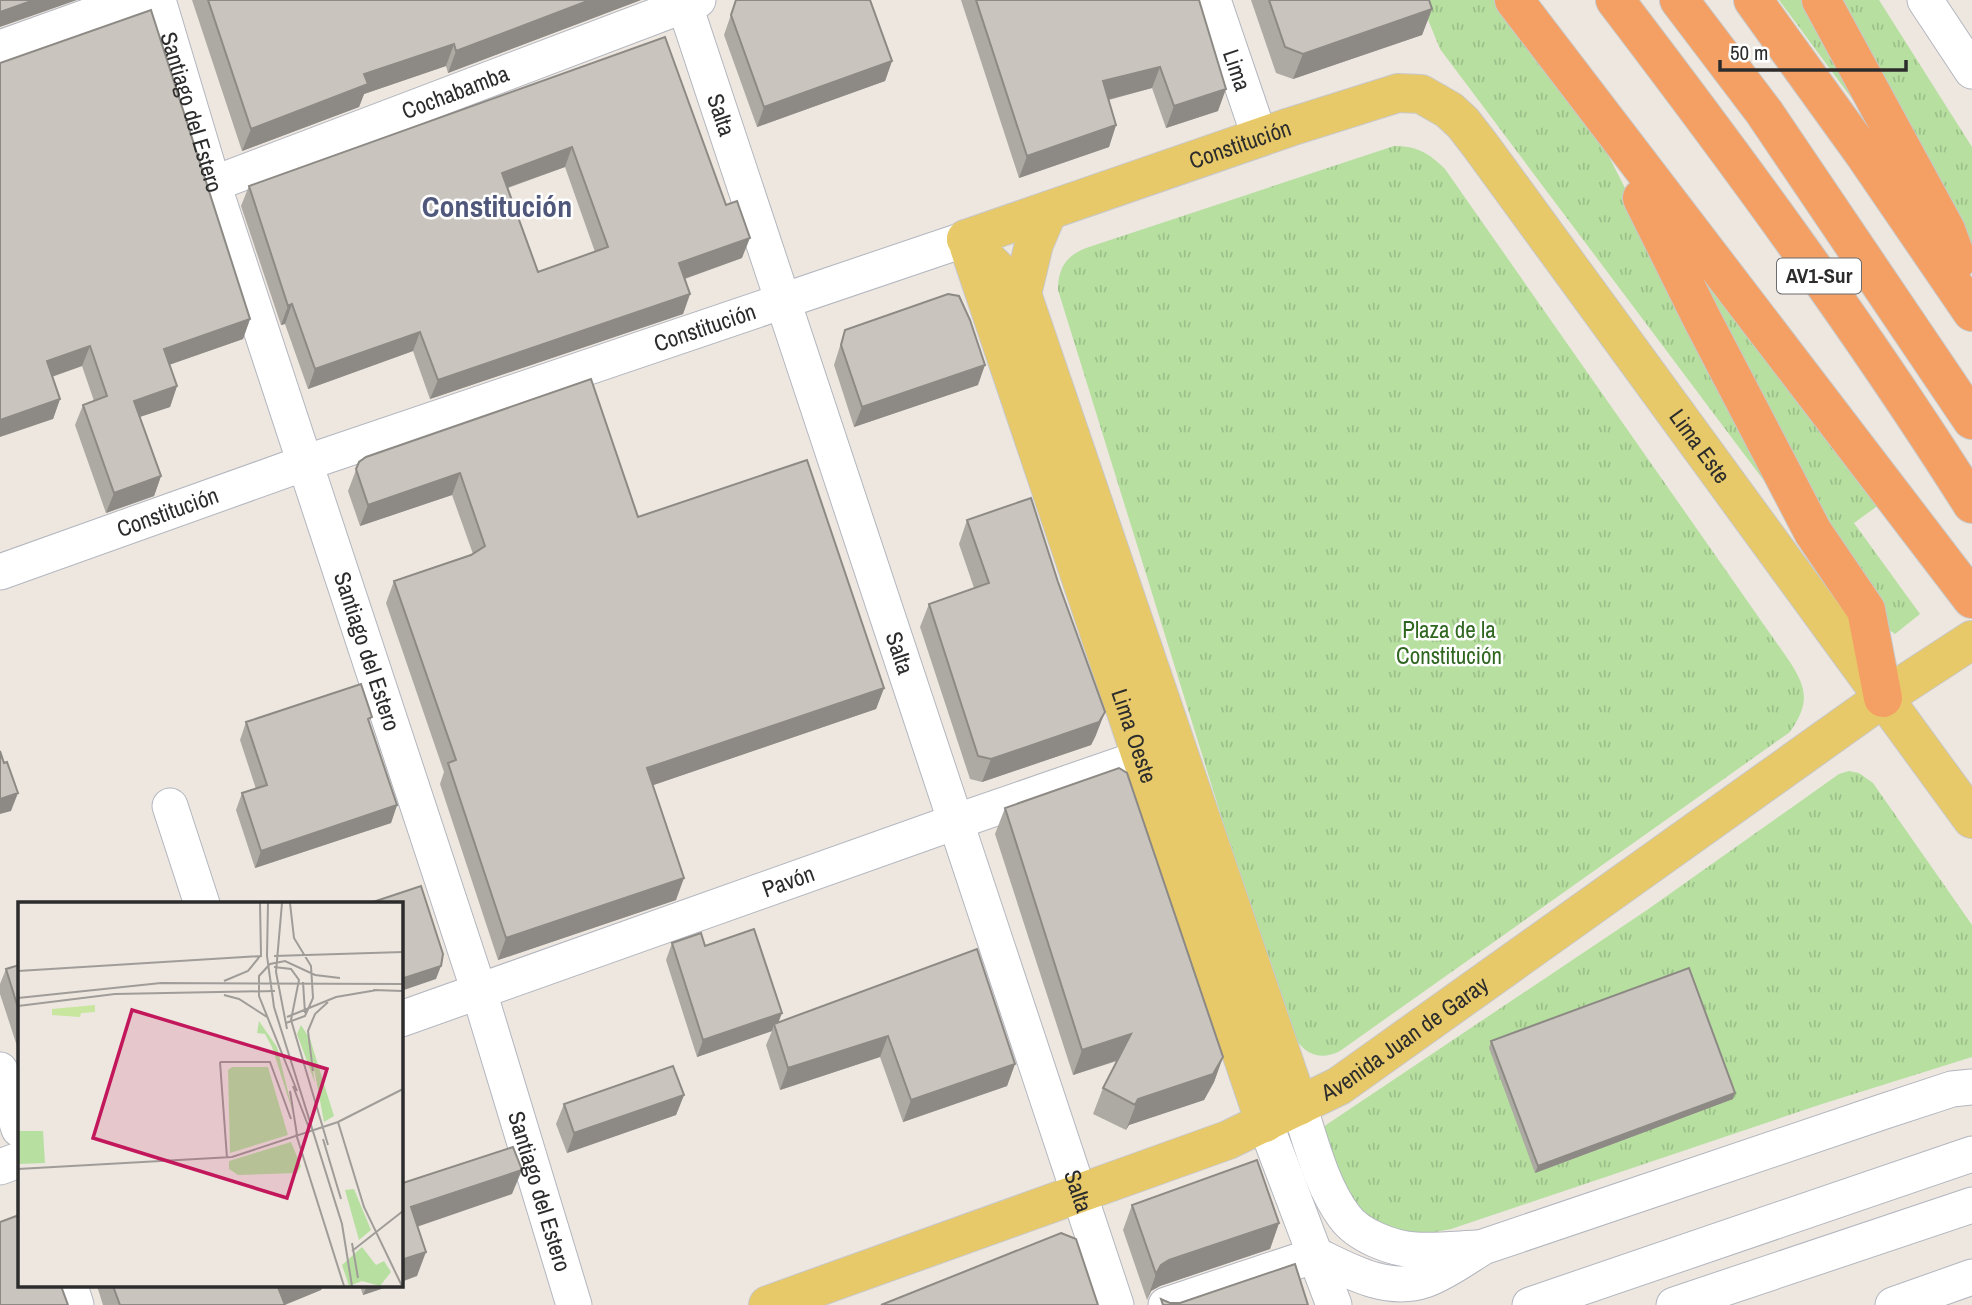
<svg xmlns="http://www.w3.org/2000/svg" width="1972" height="1305" viewBox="0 0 1972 1305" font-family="'Archivo Narrow',sans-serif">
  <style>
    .grass { fill: url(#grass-tufts) }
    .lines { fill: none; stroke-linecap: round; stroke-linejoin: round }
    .minor-casing { stroke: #b3b6bf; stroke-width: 37 }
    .major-casing { stroke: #c8c8c8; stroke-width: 40 }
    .highway-casing { stroke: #c8c8c8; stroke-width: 40 }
    .minor { stroke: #fff; stroke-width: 35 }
    .major { stroke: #e8c969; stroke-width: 38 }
    .highway { stroke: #f4a064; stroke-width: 38 }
    .wall { fill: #ada9a3; fill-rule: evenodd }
    .shaded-wall { fill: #8d8a85 }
    .building { fill: #c9c5be; stroke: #8d8a85; stroke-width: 2; fill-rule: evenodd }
    .labels { text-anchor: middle; stroke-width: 5; stroke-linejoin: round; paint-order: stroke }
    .shield { fill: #fff; stroke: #6b6b6b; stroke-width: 2 }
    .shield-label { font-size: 21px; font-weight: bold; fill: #2c2c2c }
    .street-label { font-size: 23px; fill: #2c2c2c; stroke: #fff }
    .park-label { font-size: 23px; fill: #2f6620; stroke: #fff }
    .district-label { font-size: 30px; font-weight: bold; fill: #4f577b; stroke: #fff }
    .inset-road { fill: none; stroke: #a09c98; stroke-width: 2 }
    .view { fill: #c2185b; fill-opacity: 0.15; stroke: #c2185b; stroke-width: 3.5 }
    .inset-edge { fill: none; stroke: #2c2c2c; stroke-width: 3.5 }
  </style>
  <defs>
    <pattern id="grass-tufts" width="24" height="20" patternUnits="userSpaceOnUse" patternTransform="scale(1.75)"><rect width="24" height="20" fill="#b6dfa0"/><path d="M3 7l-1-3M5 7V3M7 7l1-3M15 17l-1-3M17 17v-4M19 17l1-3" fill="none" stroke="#9dc08a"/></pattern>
  </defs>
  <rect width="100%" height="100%" fill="#ede7e0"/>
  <!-- grass -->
  <path class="grass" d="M1420 0H1494L1604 147 1798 526 1440 49Z
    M1779 0H1810L1901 165Z
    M1840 0H1879L1972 147V256Z
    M1394 146C1417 146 1429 153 1445 169L1790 662C1808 690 1809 704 1790 732L1340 1051C1312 1065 1298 1046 1285 1022L1058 290C1058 268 1066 256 1086 248Z
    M1682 229 1883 502 1854 523 1920 614 1895 634 1878 622 1745 387Z
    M1849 771 1859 773 1873 783 1972 925V1057L1822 1104 1451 1229 1425 1234 1410 1232 1386 1227 1365 1216 1347 1202 1323 1128 1326 1125 1647 910 1839 774Z"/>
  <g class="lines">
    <defs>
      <g id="minor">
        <path id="s1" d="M158 0 213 184 477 985 574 1305"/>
        <path id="s2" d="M683 0 1116 1305"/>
        <path id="s3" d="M1213 0 1260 138"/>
        <path d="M1925 0 1972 71"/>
        <path d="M0 48 134 0"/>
        <path id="s4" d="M213 184 698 0"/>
        <path id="s5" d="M0 572 305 463 966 239"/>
        <path d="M170 806 202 904"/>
        <path id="s6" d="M401 1019 955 822 1169 748"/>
        <path d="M0 1070 19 1129"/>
        <path d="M1299 1106C1311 1142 1321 1185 1344 1216 1358 1236 1393 1249 1416 1250 1436 1251 1456 1249 1476 1248"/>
        <path d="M1265 1123 1334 1305"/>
        <path d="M0 1167 19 1160"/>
        <path d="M1316 1255C1349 1271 1387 1293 1425 1280 1445 1273 1465 1258 1483 1247L1885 1111 1952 1089 1972 1087"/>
        <path d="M70 1286 76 1305"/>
        <path d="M1166 1305 1316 1255"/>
        <path d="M1530 1305 1972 1154"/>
        <path d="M1674 1305 1972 1205"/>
        <path d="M1893 1305 1972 1277"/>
      </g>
      <g id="major">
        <path id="s7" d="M966 239 1290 127 1398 93 1421 94 1449 110 1463 123 1480 145 1972 819"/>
        <path d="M966 239 1022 294 1299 1106"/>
        <path id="s8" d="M969 247 1265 1123"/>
        <path d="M1022 294 1034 244 1048 211"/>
        <path id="s9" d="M768 1305 1228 1140 1339 1086 1883 698 1972 640"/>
      </g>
      <path id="highway" d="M1514 0 1972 599
        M1615 0C1740 164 1862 330 1972 504
        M1679 0 1764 112 1972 420
        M1753 0 1864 154 1972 312
        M1821 0 1946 230 1957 260
        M1642 198 1702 319 1813 532 1866 610 1883 698"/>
    </defs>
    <!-- minor casing -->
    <use href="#minor" class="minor-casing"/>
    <!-- major casing -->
    <use href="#major" class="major-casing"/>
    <!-- highway casing -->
    <use href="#highway" class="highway-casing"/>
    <!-- minor -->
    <use href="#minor" class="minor"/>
    <!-- major -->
    <use href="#major" class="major"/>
    <!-- highway -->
    <use href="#highway" class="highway"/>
  </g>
  <!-- wall -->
  <path class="wall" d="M192 0H641L448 73 446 66 364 94 359 107 242 151Z
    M736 0 892 61 885 81 757 127 724 35Z
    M961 0H1199L1218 111 1166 128 1152 88 1109 100 1116 125 1109 147 1019 178Z
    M1251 0H1429L1432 9 1422 35 1293 79 1276 73Z
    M665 37 742 258 685 279 690 294 683 314 430 399 413 351 308 389 285 324 281 325 241 206 249 186ZM565 167 595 252 538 272 508 188Z
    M0 63 250 319 243 339 169 365 177 386 170 407 140 417 161 476 154 496 106 513 75 425 83 405 94 401 82 366 52 377 60 399 53 419Z
    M845 330 978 385 854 427 834 365Z
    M591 379 638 517 884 688 876 709 653 785 676 900 498 960 440 784 444 772 386 603 394 581 473 554 452 495 360 526 348 491 359 462Z
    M967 520 1096 735 1091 745 982 782 970 779 920 627 929 604 974 588 959 544Z
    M246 722 370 724 397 805 391 823 255 868 236 810 242 793 256 789 240 740Z
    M1005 808 1223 1057 1214 1082 1204 1100 1129 1125 1126 1130 1093 1114 1103 1088 1117 1061 1073 1075 995 834Z
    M672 943 705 946 778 1022 977 949 1015 1064 1007 1086 903 1122 880 1057 780 1090 766 1045 772 1031 697 1057 666 960Z
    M19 965V1046H17L0 994V984L6 969Z
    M1491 1041 1733 1099 1535 1173 1489 1048Z
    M684 1095 676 1115 567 1153 556 1124 564 1104Z
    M1132 1205 1279 1223 1270 1249 1160 1286 1151 1291 1147 1300 1123 1230Z
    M97 1286H323L321 1290 285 1305H103Z
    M360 1286H390L363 1295Z"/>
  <!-- shaded-wall -->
  <path class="shaded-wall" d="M34 0H77L0 27V12Z
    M590 0H641L448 73 456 51Z
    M1432 9 1422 35 1293 79 1303 54Z
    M454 44 446 66 364 94 359 107 242 151 251 129 364 74Z
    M892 61 885 81 757 127 764 107Z
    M1160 67 1152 88 1095 103 1103 81Z
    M1226 89 1218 111 1166 128 1174 106Z
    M1116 125 1109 147 1019 178 1027 156Z
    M572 147 565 167 495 192 502 173Z
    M750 238 742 258 672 283 679 263Z
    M690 294 683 314 430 399 438 380Z
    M292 304 285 324 281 325 288 306Z
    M250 319 243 339 157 369 164 349Z
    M420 332 413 351 308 389 315 369Z
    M90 346 82 366 39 381 47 361Z
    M985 365 978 385 854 427 862 407Z
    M177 386 170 407 127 421 134 401Z
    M60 399 53 419 0 437V420Z
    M460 473 452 495 360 526 368 505Z
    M161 476 154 496 106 513 114 493Z
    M884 688 876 709 639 790 647 768Z
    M1105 712 1096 735 1091 745 982 782 991 759Z
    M18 793 11 811 0 814V799Z
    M397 805 391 823 255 868 261 851Z
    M684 878 676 900 498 960 506 938Z
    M441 966 436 979 401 991V979Z
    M782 1013 776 1029 774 1024 772 1031 697 1057 703 1040Z
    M1131 1034 1121 1059 1073 1075 1082 1050Z
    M888 1036 880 1057 780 1090 788 1068Z
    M1223 1057 1214 1082 1204 1100 1129 1125 1126 1130 1138 1099Z
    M1015 1064 1007 1086 903 1122 911 1100Z
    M1735 1093 1733 1099 1535 1173 1538 1166Z
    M684 1095 676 1115 567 1153 574 1133Z
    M522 1170 512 1194 402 1232 411 1207Z
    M1279 1223 1270 1249 1160 1286 1151 1291 1147 1300 1156 1274 1161 1265 1169 1260Z
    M426 1252 417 1276 401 1282V1260Z
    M281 1286H323L321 1290 284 1305 278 1287Z
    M367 1286H390L363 1295Z"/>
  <!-- building -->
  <path class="building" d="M0 0H34L0 12Z
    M208 0H590L456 51 454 44 364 74 368 84 251 129Z
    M736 0H870L892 61 764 107 731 15Z
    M976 0H1199L1226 89 1174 106 1160 67 1103 81 1116 125 1027 156Z
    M1269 0H1429L1432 9 1303 54 1285 47Z
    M151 10 250 319 164 349 177 386 134 401 161 476 114 493 83 405 107 396 90 346 47 361 60 399 0 420V63Z
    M665 37 726 205 737 201 750 238 679 263 690 294 438 380 420 332 315 369 292 304 288 306 249 186ZM572 147 608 247 538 272 502 173Z
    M948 294 959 296 970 320 985 365 862 407 841 345 845 330Z
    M591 379 638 517 807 460 884 688 647 768 684 878 506 938 448 763 456 760 394 581 471 555 485 546 460 473 368 505 356 469 359 462 366 457Z
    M1031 498 1058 582 1105 712 1099 722 991 759 978 756 929 604 989 583 967 520Z
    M361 684 372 717 368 719 397 805 261 851 242 793 267 785 246 722Z
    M0 751 4 763 7 762 18 793 0 799Z
    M1119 768 1127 773 1223 1057 1213 1074 1138 1099 1135 1105 1103 1088 1131 1034 1082 1050 1005 808Z
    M421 886 443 954 441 966 401 979V904H367Z
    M754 929 782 1013 703 1040 672 943 701 933 705 946Z
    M977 949 1015 1064 911 1100 888 1036 788 1068 774 1024Z
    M19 965V1011L6 969Z
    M1689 968 1735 1093 1538 1166 1491 1041Z
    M673 1066 684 1095 574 1133 564 1104Z
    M513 1147 522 1170 411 1207 426 1252 401 1260V1176L403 1183Z
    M1257 1160 1279 1223 1169 1260 1161 1265 1156 1274 1132 1205Z
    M19 1215V1286H61L68 1305H0V1222Z
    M1061 1233 1076 1239 1098 1305H881Z
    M1295 1264 1308 1305H1163L1161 1299 1170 1303H1180Z
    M113 1286H281L278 1287 285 1305H120Z"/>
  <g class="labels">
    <!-- shield labels -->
    <rect class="shield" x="1777" y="258.5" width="84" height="35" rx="5"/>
    <g class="shield-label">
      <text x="1819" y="283">AV1-Sur</text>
    </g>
    <!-- street labels -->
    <g class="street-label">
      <text dy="8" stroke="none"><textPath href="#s3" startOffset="74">Lima</textPath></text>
      <text dy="8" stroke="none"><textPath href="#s4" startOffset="259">Cochabamba</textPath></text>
      <text dy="8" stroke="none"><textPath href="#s1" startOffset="117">Santiago del Estero</textPath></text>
      <text dy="8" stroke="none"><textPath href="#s2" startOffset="121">Salta</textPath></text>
      <text dy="8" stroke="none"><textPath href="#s7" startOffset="290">Constitución</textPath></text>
      <text dy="8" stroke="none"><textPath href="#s5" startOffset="746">Constitución</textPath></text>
      <text dy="8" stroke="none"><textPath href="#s7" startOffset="931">Lima Este</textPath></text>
      <text dy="8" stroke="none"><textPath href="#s5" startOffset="178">Constitución</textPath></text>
      <text dy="8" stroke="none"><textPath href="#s1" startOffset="684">Santiago del Estero</textPath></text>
      <text dy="8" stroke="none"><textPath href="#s2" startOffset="688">Salta</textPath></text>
      <text dy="8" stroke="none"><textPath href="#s8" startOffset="516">Lima Oeste</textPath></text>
      <text dy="8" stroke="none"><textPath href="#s6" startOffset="411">Pavón</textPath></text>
      <text dy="8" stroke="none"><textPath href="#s9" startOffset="693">Avenida Juan de Garay</textPath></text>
      <text dy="8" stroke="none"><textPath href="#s2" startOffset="1255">Salta</textPath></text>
      <text dy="8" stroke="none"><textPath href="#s1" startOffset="1251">Santiago del Estero</textPath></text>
    </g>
    <!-- park labels -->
    <g class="park-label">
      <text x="1449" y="638">Plaza de la<tspan x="1449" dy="26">Constitución</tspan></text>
    </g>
    <!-- district labels -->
    <g class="district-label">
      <text x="497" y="217">Constitución</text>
    </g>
  </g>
  <!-- overview -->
  <g transform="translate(18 902)">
    <rect width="385" height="385" fill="#ede7e0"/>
    <path d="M241 119 259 145 276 214 254 145 247 132 239 131ZM283 123 292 137 316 214 306 220 291 140 297 181 279 132ZM214 165H250L270 233 212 251 210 168ZM0 229H25L27 261 0 262ZM273 240 283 264 279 271 220 273 211 267V259ZM336 287 353 328 341 338 327 288ZM344 345 358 363 366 359 373 370 362 384 344 379 331 384 324 363Z" fill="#b6dfa0"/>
    <path d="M77 103V110L63 111 62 115 34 113V107Z" fill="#c8e69d"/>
    <path class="inset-road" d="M250 1 249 54 256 105 324 322 334 384M264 1 258 70 269 127M256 54 385 50M256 65 273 67 281 78 273 118 310 243M0 69 244 54M206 79 230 69 243 53 242 1M285 80 287 111M355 88 385 89M206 93 221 97 249 115M0 96 143 81 385 82M0 104 97 92 257 89M269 115 318 95 359 88M268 121 287 114 295 96 293 64 276 36 272 1M202 160H252L273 217M202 160 209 256M295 169 290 129 297 112 310 100M275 184 291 226M272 189 279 233M279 189 241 94V74L252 62 267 59 297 73 322 76M320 220 346 305 384 384M278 232 326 384M305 237 323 297M0 267 214 255 320 220 385 187M334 341 340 376M334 349 385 309"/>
    <path class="view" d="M114 108 309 167 269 296 75 236Z"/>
    <rect width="385" height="385" class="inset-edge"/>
  </g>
  <!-- scale -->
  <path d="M1720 60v10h186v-10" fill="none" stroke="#2c2c2c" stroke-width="3.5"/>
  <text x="1730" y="60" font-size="21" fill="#2c2c2c" stroke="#ffffff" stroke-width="5" paint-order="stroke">50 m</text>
</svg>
